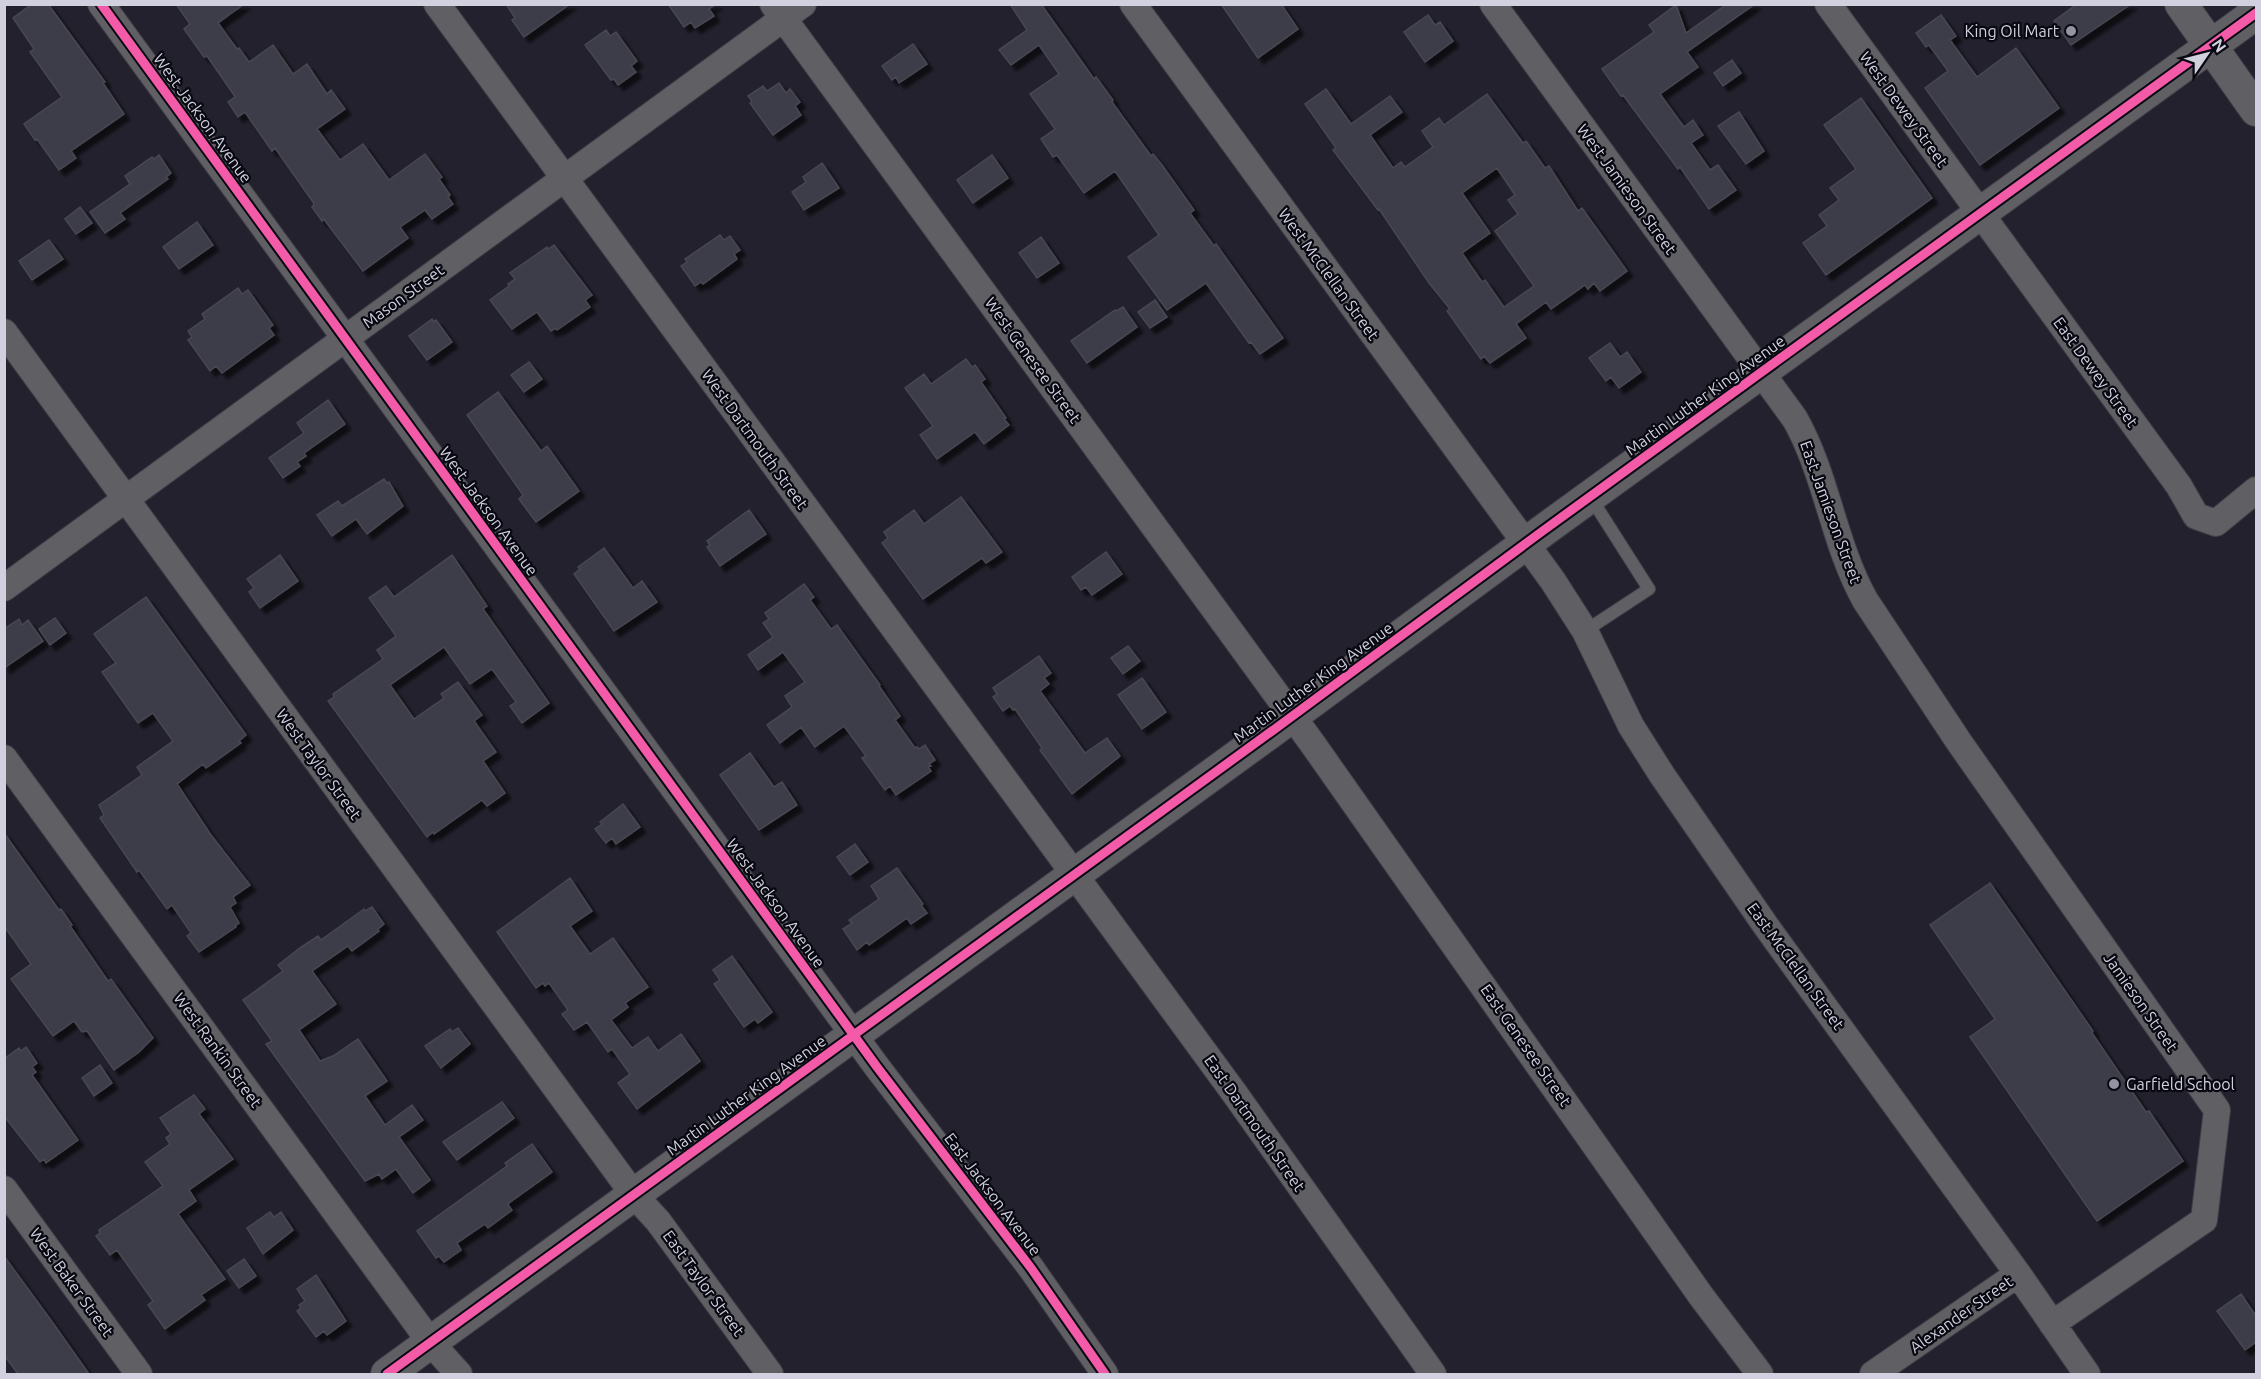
<svg xmlns="http://www.w3.org/2000/svg" width="2261" height="1379" viewBox="0 0 2261 1379" font-family="Ubuntu,sans-serif">
  <style>
    .building { fill: #3e3d48; stroke: #484752; stroke-width: 1.5; fill-rule: evenodd; filter: url(#shadow) }
    .lines { fill: none; stroke-linecap: round; stroke-linejoin: round }
    .service-casing { stroke: #3f3e49; stroke-width: 14 }
    .minor-casing { stroke: #3f3e49; stroke-width: 28 }
    .tertiary-casing { stroke: #3f3e49; stroke-width: 34 }
    .service { stroke: #606064; stroke-width: 12 }
    .minor { stroke: #606064; stroke-width: 26 }
    .tertiary { stroke: #606064; stroke-width: 32 }
    .cycleway-casing { stroke: #080811; stroke-width: 13 }
    .cycleway { stroke: #f35aa7; stroke-width: 9 }
    .poi-dot { fill: #9393a1; stroke: #080811; stroke-width: 2 }
    .labels { text-anchor: middle; stroke-width: 4.5; stroke-linejoin: round; paint-order: stroke }
    .poi-label { font-size: 16px; fill: #d0d0df; stroke: #080811; text-anchor: end }
    .street-label { font-size: 16px; fill: #d0d0df; stroke: #080811 }
  </style>
  <defs>
    <filter id="shadow"><feDropShadow dx="5.5" dy="5.5" stdDeviation="1.5" flood-color="#0009"/></filter>
  </defs>
  <rect width="100%" height="100%" fill="#22212d"/>
  <!-- building -->
  <path class="building" d="M32 4H48L105 82 103 83 124 114 71 151 76 158 59 170 37 139 35 140 24 124 62 97 30 52 34 49 13 18Z
    M176 4H244L218 23 237 49 239 48 249 62 273 45 293 74 307 64 327 94 331 90 345 109 317 129 340 160 363 144 389 180 425 154 442 177 439 179 450 195 448 197 453 204 432 219 425 210 400 227 408 238 363 271 326 222 324 219 322 221 312 207 314 205 313 202 275 148 272 151 245 112 238 117 228 102 235 97 234 95 207 56 204 57 184 29 190 24Z
    M506 4H570L524 37 512 20 515 18Z
    M668 4H716L709 9 714 16 695 28 691 22 684 27Z
    M1010 4H1041L1094 79 1096 77 1113 100 1112 102 1151 156 1153 154 1162 165 1194 210 1190 213 1214 246 1216 244 1283 338 1260 354 1251 342 1249 343 1206 283 1167 310 1128 257 1159 235 1115 171 1084 193 1057 155 1053 157 1041 139 1055 129 1030 94 1059 74 1039 45 1011 65 999 50 1027 30Z
    M1221 4H1281L1298 29 1258 58Z
    M1727 4H1755L1687 52 1698 67 1660 94 1684 127 1693 120 1703 135 1691 143 1710 170 1718 165 1736 190 1709 209 1680 167 1678 169 1623 95 1621 96 1602 69 1654 32 1649 25 1676 5 1686 33Z
    M2077 4H2131L2071 45 2054 21Z
    M1428 15 1435 25 1440 22 1453 41 1425 62 1404 32Z
    M1941 15 1956 36 1950 40 1977 77 2016 48 2059 108 1980 165 1925 88 1948 71 1929 45 1926 47 1916 33Z
    M606 30 610 36 616 32 637 61 631 66 636 72 618 85 614 79 611 80 585 45Z
    M913 44 927 64 899 83 896 77 892 80 882 66Z
    M1732 60 1741 73 1723 86 1714 73Z
    M779 83 786 93 790 89 800 102 795 106 801 115 773 135 750 103 752 101 748 96 763 86 767 91Z
    M1326 89 1351 124 1390 96 1402 112 1370 135 1393 168 1401 162 1405 167 1433 147 1422 131 1439 118 1444 125 1487 94 1523 143 1526 141 1545 168 1549 166 1578 211 1582 208 1627 271 1600 291 1594 283 1588 289 1585 285 1551 309 1546 302 1516 324 1526 338 1490 363 1484 356 1481 359 1447 311 1450 309 1429 283 1379 209 1378 210 1333 150 1336 148 1305 104ZM1497 168 1515 195 1508 200 1518 214 1495 231 1534 286 1504 307 1485 280 1482 282 1462 253 1490 233 1462 193Z
    M1861 98 1932 198 1826 275 1803 243 1827 226 1819 215 1839 200 1830 188 1856 169 1824 125Z
    M1739 112 1764 151 1746 164 1718 126Z
    M159 155 171 173 166 177 168 179 120 213 125 219 105 233 90 212 130 184 125 176 152 157 154 159Z
    M992 155 1008 178 973 203 957 180Z
    M822 163 839 188 804 210 792 192 806 182 803 177Z
    M80 207 92 223 76 234 65 219Z
    M197 222 213 245 179 269 163 247Z
    M720 235 724 240 730 236 740 250 734 254 737 259 703 284 701 282 695 286 681 266 687 262 685 259Z
    M1041 237 1059 263 1037 278 1019 253Z
    M49 240 63 259 32 280 19 261Z
    M554 245 592 295 585 300 590 307 557 330 556 328 551 331 537 312 512 329 490 300 509 286 508 284 515 279 510 273 547 247 548 249Z
    M238 288 242 294 248 290 273 325 269 328 274 335 222 373 216 366 210 371 188 340 192 337 188 331 205 319 202 314Z
    M1155 300 1167 317 1150 328 1138 312Z
    M1123 307 1137 327 1087 363 1071 341 1115 310 1116 311Z
    M432 319 434 322 436 320 452 342 427 360 409 336Z
    M1610 343 1620 357 1627 352 1641 372 1619 388 1611 377 1606 381 1589 358Z
    M966 359 972 367 975 365 985 379 981 382 1006 418 1004 419 1009 425 984 444 975 432 937 459 920 435 933 426 905 388 924 374 931 384Z
    M529 362 542 379 524 392 511 375Z
    M498 392 541 451 547 446 579 491 536 522 519 499 523 495 467 415Z
    M328 400 345 424 304 453 306 456 297 462 300 466 283 478 269 458 304 433 297 423Z
    M384 479 387 483 389 482 403 506 367 534 356 519 332 536 317 515 338 501 342 506Z
    M961 497 1002 552 986 563 982 558 923 599 882 543 888 538 884 532 914 510 924 524Z
    M749 510 766 534 720 566 707 547 710 545 707 541Z
    M604 548 633 588 642 581 657 602 614 631 574 574 580 569 578 567Z
    M1106 552 1122 574 1092 595 1086 587 1081 590 1072 577Z
    M280 555 298 581 260 608 249 592 254 588 247 579Z
    M452 555 487 606 483 609 549 703 522 723 510 706 516 702 492 669 470 684 444 647 390 685 414 719 444 698 441 694 458 682 482 715 474 721 496 752 483 761 505 793 487 806 482 800 434 834 433 832 427 837 328 701 334 697 333 694 383 659 377 650 396 636 369 598 386 586 394 597Z
    M804 584 814 597 810 600 831 629 837 625 880 685 879 686 900 716 895 720 915 748 917 747 919 749 925 745 935 760 929 764 931 766 928 767 931 771 896 795 890 786 885 790 862 758 866 756 844 726 815 747 801 727 780 743 767 725 792 707 785 696 805 682 783 652 758 670 748 655 773 637 763 623 769 619 765 613Z
    M146 597 246 735 239 741 241 743 206 768 203 764 177 784 211 835 250 885 233 897 236 903 230 907 239 923 235 926 236 927 199 952 187 936 191 933 172 905 167 909 139 870 137 872 100 818 104 815 99 805 142 775 137 767 173 741 153 713 138 723 102 672 116 663 94 634Z
    M55 618 66 633 50 645 39 629Z
    M19 619 22 625 28 620 43 641 4 668V629Z
    M1128 646 1140 661 1123 674 1111 658Z
    M1039 656 1051 673 1044 678 1049 684 1040 691 1085 753 1107 738 1120 756 1072 794 1040 750 1042 748 1015 709 1013 710 1010 706 1003 711 993 697 997 694 993 688Z
    M1142 678 1166 712 1142 729 1118 695Z
    M750 753 774 787 782 782 797 805 759 830 720 775Z
    M623 804 640 827 616 844 612 838 606 843 595 829 602 824 600 822Z
    M4 833 59 910 61 909 72 925 70 926 108 981 111 979 153 1038 139 1052 114 1070 87 1031 82 1032 74 1021 53 1036 11 979 31 964 4 926Z
    M855 844 868 862 850 875 837 857Z
    M897 868 923 904 921 905 927 913 911 924 907 918 869 945 867 942 857 950 843 929 852 923 849 920 879 899 871 886Z
    M570 878 592 911 570 926 590 954 613 938 648 987 625 1003 628 1007 611 1020 632 1048 648 1037 658 1051 681 1034 700 1061 637 1109 618 1083 630 1074 612 1049 608 1052 587 1022 574 1030 562 1014 568 1010 549 983 545 986 543 983 536 988 497 932Z
    M1990 883 2093 1031 2092 1033 2146 1112 2149 1111 2183 1161 2097 1221 1970 1037 1995 1019 1930 925Z
    M372 907 384 924 378 929 379 931 352 951 348 946 312 971 336 1004 299 1030 320 1061 333 1056 358 1039 387 1081 365 1096 385 1125 412 1105 423 1120 399 1137 430 1180 413 1193 396 1169 382 1179 379 1174 365 1181 266 1044 272 1041 243 1000 283 971 278 965 301 947 318 936 321 940 364 909 365 911Z
    M732 956 772 1012 758 1023 755 1019 744 1027 714 984 720 980 713 970Z
    M458 1028 470 1044 441 1068 425 1046 450 1029 452 1032Z
    M26 1047 37 1063 32 1067 36 1072 32 1075 78 1140 46 1163 44 1159 40 1162 4 1116V1059L19 1048 21 1051Z
    M100 1065 112 1083 94 1096 82 1078Z
    M194 1095 205 1109 199 1114 233 1159 189 1190 196 1201 178 1214 225 1279 201 1295 205 1300 165 1329 148 1305 153 1301 117 1250 110 1255 96 1236 100 1233 99 1230 163 1186 145 1162 170 1144 166 1138 171 1134 160 1118Z
    M502 1102 514 1118 457 1160 443 1142Z
    M532 1144 552 1172 509 1203 508 1205 512 1210 488 1228 485 1224 457 1243 461 1250 444 1262 439 1256 436 1258 417 1231 507 1166 505 1163Z
    M270 1212 274 1217 281 1212 293 1230 263 1254 247 1228Z
    M4 1256 53 1323 89 1374H18L4 1355Z
    M244 1259 256 1276 239 1288 227 1271Z
    M316 1275 346 1321 327 1335 324 1331 316 1337 297 1311 301 1308 299 1305 305 1301 297 1289Z
    M2241 1294 2256 1316V1342L2245 1350 2217 1311Z"/>
  <g class="lines">
    <defs>
      <path id="service" d="M1585 631 1649 589 1591 498"/>
      <path id="minor" d="M101 4 877 1067 1031 1268 1105 1374
        M437 4 1235 1094 1433 1374
        M773 4 1312 743 1701 1296 1760 1374
        M1133 4 1553 581 1585 631 1631 726 1662 775 1766 926 2018 1274 2087 1374
        M1493 4 1795 419C1827 476 1833 542 1865 600L1959 742 2217 1110 2204 1220 2052 1324
        M1828 4 2179 486 2196 516 2216 523 2256 490
        M4 332 634 1195 658 1221 770 1374
        M4 588 803 4
        M4 758 431 1343 459 1374
        M4 1189 139 1374
        M1873 1374 2018 1274"/>
      <path id="tertiary" d="M2181 4 2256 110
        M387 1374 1272 731 1544 530 2256 13"/>
    </defs>
    <!-- service casing -->
    <use href="#service" class="service-casing"/>
    <!-- minor casing -->
    <use href="#minor" class="minor-casing"/>
    <!-- tertiary casing -->
    <use href="#tertiary" class="tertiary-casing"/>
    <!-- service -->
    <use href="#service" class="service"/>
    <!-- minor -->
    <use href="#minor" class="minor"/>
    <!-- tertiary -->
    <use href="#tertiary" class="tertiary"/>
    <defs>
      <path id="cycleway" d="M101 4 877 1067 1031 1268 1105 1374
        M387 1374 1272 731 1544 530 2256 13"/>
    </defs>
    <!-- cycleway casing -->
    <use href="#cycleway" class="cycleway-casing"/>
    <!-- cycleway -->
    <use href="#cycleway" class="cycleway"/>
  </g>
  <!-- markers -->
  <g class="poi-dot">
    <circle cx="2071" cy="31" r="6"/>
    <circle cx="2114" cy="1084" r="6"/>
  </g>
  <g class="labels">
    <!-- poi labels -->
    <g class="poi-label">
      <text x="2059" y="37">King Oil Mart</text>
      <text x="2126" y="1090" text-anchor="start">Garfield School</text>
    </g>
    <!-- street labels -->
    <g class="street-label">
      <text transform="translate(1904 109) rotate(54)" y="6">West Dewey Street</text>
      <text transform="translate(203 118) rotate(54)" y="6">West Jackson Avenue</text>
      <text transform="translate(1627 189) rotate(54)" y="6">West Jamieson Street</text>
      <text transform="translate(1329 274) rotate(54)" y="6">West McClellan Street</text>
      <text transform="translate(403 296) rotate(-36)" y="6">Mason Street</text>
      <text transform="translate(1033 360) rotate(54)" y="6">West Genesee Street</text>
      <text transform="translate(2096 372) rotate(54)" y="6">East Dewey Street</text>
      <text transform="translate(1705 395) rotate(-36)" y="6">Martin Luther King Avenue</text>
      <text transform="translate(755 439) rotate(54)" y="6">West Dartmouth Street</text>
      <text transform="translate(489 511) rotate(54)" y="6">West Jackson Avenue</text>
      <text transform="translate(1831 512) rotate(70)" y="6">East Jamieson Street</text>
      <text transform="translate(1313 682) rotate(-36)" y="6">Martin Luther King Avenue</text>
      <text transform="translate(319 764) rotate(54)" y="6">West Taylor Street</text>
      <text transform="translate(776 903) rotate(54)" y="6">West Jackson Avenue</text>
      <text transform="translate(1796 966) rotate(54)" y="6">East McClellan Street</text>
      <text transform="translate(2141 1002) rotate(55)" y="6">Jamieson Street</text>
      <text transform="translate(1526 1045) rotate(55)" y="6">East Genesee Street</text>
      <text transform="translate(218 1050) rotate(54)" y="6">West Rankin Street</text>
      <text transform="translate(746 1095) rotate(-36)" y="6">Martin Luther King Avenue</text>
      <text transform="translate(1255 1123) rotate(55)" y="6">East Dartmouth Street</text>
      <text transform="translate(993 1194) rotate(53)" y="6">East Jackson Avenue</text>
      <text transform="translate(72 1282) rotate(54)" y="6">West Baker Street</text>
      <text transform="translate(704 1283) rotate(54)" y="6">East Taylor Street</text>
      <text transform="translate(1961 1314) rotate(-35)" y="6">Alexander Street</text>
    </g>
  </g>
  <!-- border -->
  <rect width="2261" height="1379" fill="none" stroke="#d0d0df" stroke-width="12"/>
  <!-- north arrow -->
  <g transform="translate(2207 54) rotate(55)" stroke="#080811" stroke-width="4.5" paint-order="stroke">
  <path d="M0-4.5L10 22L0 15L-10 22Z" fill="#d0d0df"/>
  <text y="-9" font-size="16" font-weight="bold" text-anchor="middle" fill="#d0d0df">N</text>
  </g>
</svg>
